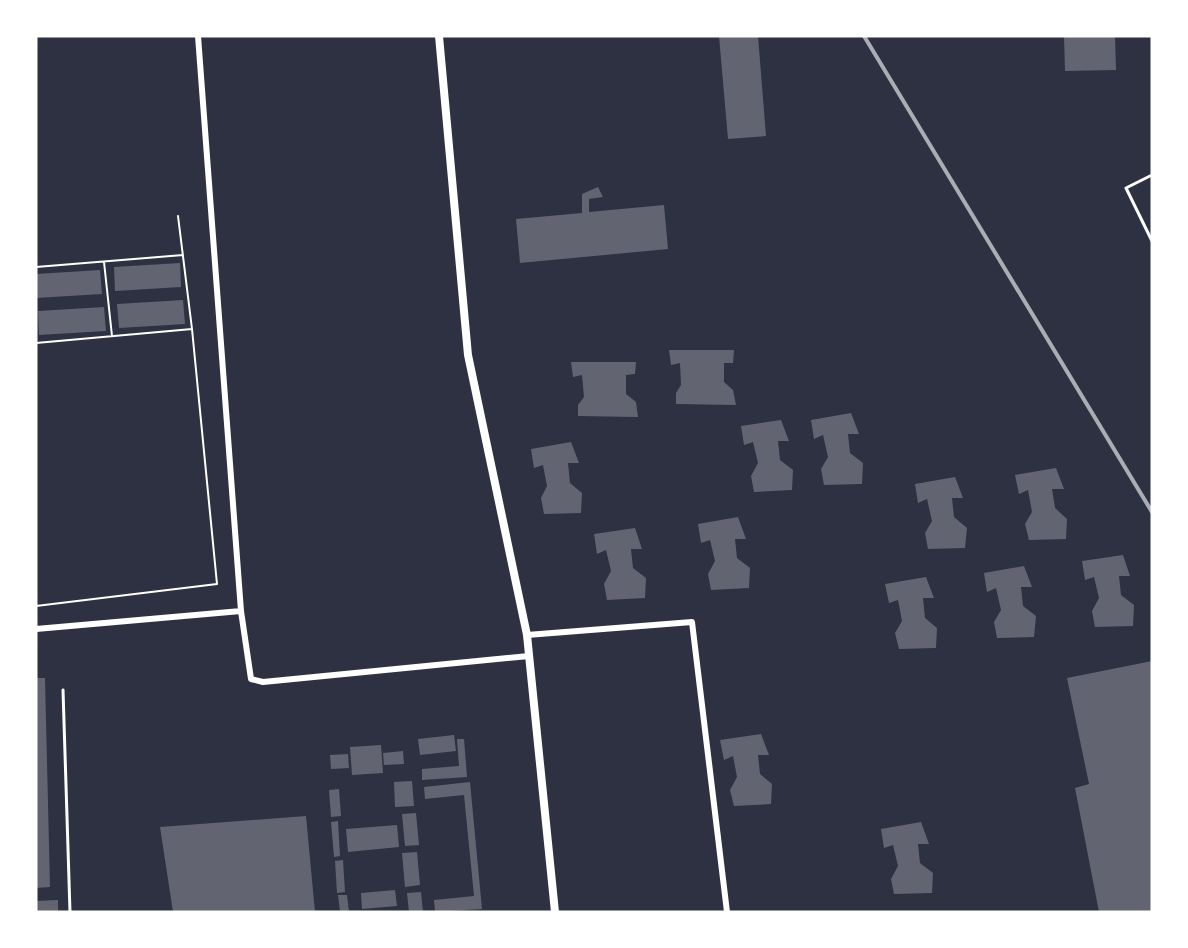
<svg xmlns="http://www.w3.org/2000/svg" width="1188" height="948" viewBox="0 0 1188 948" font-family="Montserrat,sans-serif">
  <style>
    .building { fill: #626471 }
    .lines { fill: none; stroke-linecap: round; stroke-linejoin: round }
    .path { stroke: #fff; stroke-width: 2 }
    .service { stroke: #fff; stroke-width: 3 }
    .minor { stroke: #fff; stroke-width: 6 }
    .tertiary { stroke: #fff; stroke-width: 8 }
    .rail { stroke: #abadb3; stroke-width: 4 }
  </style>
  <rect width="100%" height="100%" fill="#2d3142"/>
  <!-- building -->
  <path class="building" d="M719 36H758L766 136 728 139Z
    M1064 36H1115L1116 70 1065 71Z
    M598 187 603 197 589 199V212L664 205 668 249 520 263 516 219 582 213V194Z
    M180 263 181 287 115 291 114 267Z
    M100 270 102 294 36 298V274Z
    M183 300 185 324 119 328 117 304Z
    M104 307 106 331 39 335 38 311Z
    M669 350H734L733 363H724V382L733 390 736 405 676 404V393L681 385 680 363 671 365Z
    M571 362H636L635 374 626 375V394L636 402 638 417 578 416V405L584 397 582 375 573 377Z
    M851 413 859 434H848L850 453 863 463 862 484 824 485 821 469 828 457 823 435 814 439 811 420Z
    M781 420 789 441H778L780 460 793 470 792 490 754 492 751 476 758 463 753 442 744 445 741 426Z
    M571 442 579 463H568L570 483 582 493 581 513 544 514 541 498 547 486 543 465 534 468 531 449Z
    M1056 468 1064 489H1052L1055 508 1067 519 1066 539 1029 540 1025 524 1032 512 1028 490 1019 494 1015 475Z
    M955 477 963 498H952L954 517 967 528 965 548 928 549 925 533 932 521 927 499 918 503 915 484Z
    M738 517 746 539H735L737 558 750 568 749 588 711 590 708 574 715 561 710 540 701 543 698 524Z
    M635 528 642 549H631L633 568 646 578 645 598 607 600 604 584 611 571 606 550 597 554 594 534Z
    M1123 555 1130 576H1119L1121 595 1134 605 1133 626 1095 627 1092 611 1099 598 1094 577 1085 580 1082 561Z
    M1024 566 1032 587H1021L1023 606 1036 616 1034 637 997 638 994 622 1001 610 996 588 987 592 984 573Z
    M926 577 934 598H923L925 618 937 628 936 648 899 649 895 633 902 621 898 600 889 603 885 584Z
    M1152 661V912H1099L1075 788 1089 784 1067 678Z
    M36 678H45L50 887 36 888Z
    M761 734 769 755H758L760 774 772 784 771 804 734 806 730 790 737 777 733 756 724 760 720 740Z
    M454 735 456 751 420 755 418 739Z
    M457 739H464L467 777 422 780V769L459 766Z
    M381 745 383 773 352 775 350 747Z
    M403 751 404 764 384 765 383 753Z
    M348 754 349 768 331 769 330 755Z
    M412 781 414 806 395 807 394 782Z
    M470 782 482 909 435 912 434 900 474 896 464 795 425 799 424 787Z
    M339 789 341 816 331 817 329 790Z
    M416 813 419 845 405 846 402 814Z
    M306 816 315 912H173L160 827Z
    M338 821 340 856 334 857 331 822Z
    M921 822 929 844H918L920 863 933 873 932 893 894 894 891 879 898 866 893 845 884 848 881 829Z
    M397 825 399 847 348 852 346 829Z
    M417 852 420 885 405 887 402 853Z
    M343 860 345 892 337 893 335 861Z
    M395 890 397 906 362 909 361 893Z
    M421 892 423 912H409L407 893Z
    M338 895H347L349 912H340Z
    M58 900V912H36V901Z"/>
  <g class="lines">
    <!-- path -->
    <path class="path" d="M104 262 112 336
      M36 267 183 255
      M36 343 192 329 178 216
      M36 606 217 584 192 329"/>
    <!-- service -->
    <path class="service" d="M1152 175 1126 188 1152 241
      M63 690 70 912"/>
    <!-- minor -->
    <path class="minor" d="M198 36 241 611 251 679 263 682 529 656
      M36 629 241 611
      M527 635 692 622 727 912"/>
    <!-- tertiary -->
    <path class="tertiary" d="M439 36 468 355 527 635 555 912"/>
    <!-- rail -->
    <path class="rail" d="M864 36 1152 512"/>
  </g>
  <!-- border -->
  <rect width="1188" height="948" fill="none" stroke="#ffffff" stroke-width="75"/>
</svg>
